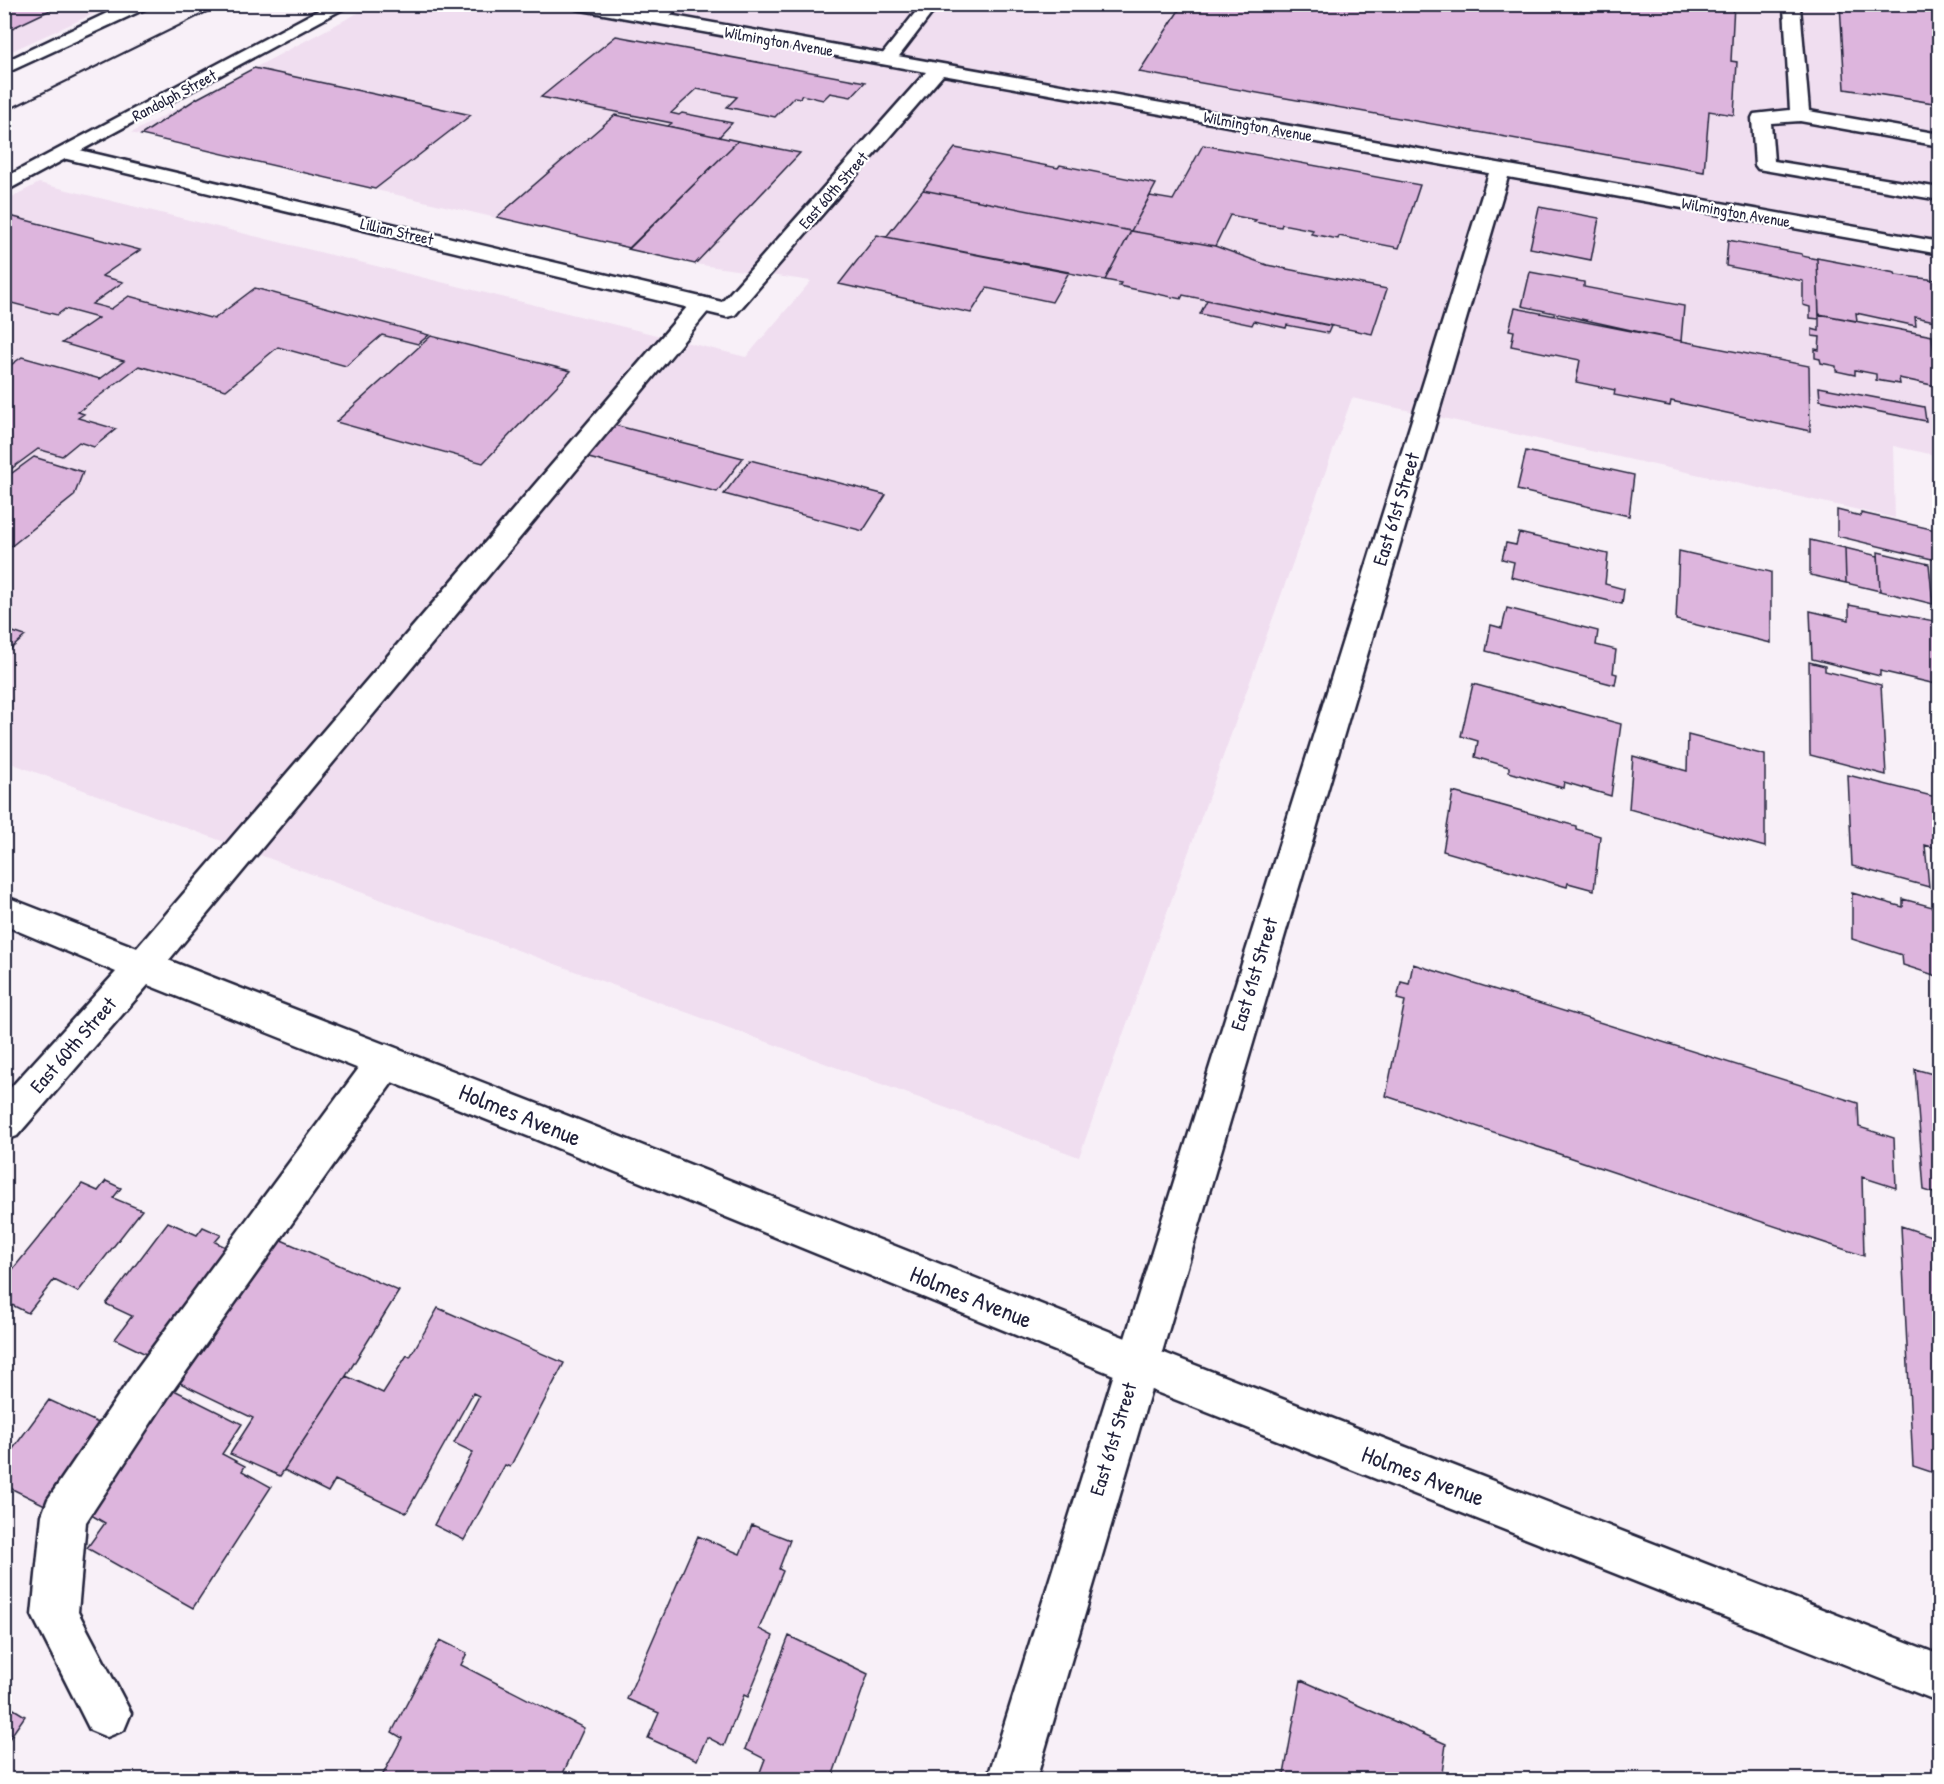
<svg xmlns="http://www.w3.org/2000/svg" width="1944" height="1784" viewBox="0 0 1944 1784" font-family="'Patrick Hand',sans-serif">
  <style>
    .built { fill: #f0def0 }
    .building { fill: #ddb5dd; stroke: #22223b; stroke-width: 1.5 }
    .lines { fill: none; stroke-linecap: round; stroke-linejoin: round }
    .lane-casing { stroke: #22223b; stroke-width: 5 }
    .street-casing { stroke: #22223b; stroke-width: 5 }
    .secondary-casing { stroke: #22223b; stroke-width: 5 }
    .lane { fill: #fff; fill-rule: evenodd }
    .street { fill: #fff; fill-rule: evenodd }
    .secondary { fill: #fff; fill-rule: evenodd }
    .rail { stroke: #22223b; stroke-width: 2 }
    .labels { text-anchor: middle; stroke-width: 4.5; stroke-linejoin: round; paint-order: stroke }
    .far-street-label { font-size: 16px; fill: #22223b; stroke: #fff }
    .street-label { font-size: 20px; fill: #22223b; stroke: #fff }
    .near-street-label { font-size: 24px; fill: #22223b; stroke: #fff }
  </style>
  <rect width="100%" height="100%" fill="#f8f0f8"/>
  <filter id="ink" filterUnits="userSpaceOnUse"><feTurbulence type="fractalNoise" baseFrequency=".0167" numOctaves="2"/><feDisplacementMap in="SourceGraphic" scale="12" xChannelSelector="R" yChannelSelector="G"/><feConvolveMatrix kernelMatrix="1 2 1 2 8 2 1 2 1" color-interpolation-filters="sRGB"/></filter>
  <g filter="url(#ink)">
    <!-- built -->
    <path class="built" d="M5 4 113 5 5 54Z
      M373 5H1939V456L1893 446 1895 518 1352 398 1079 1157 5 761 4 201 39 183 746 357 811 281 695 264 131 133Z"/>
    <!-- building -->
    <path class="building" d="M4 4H63L4 32Z
      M1183 4H1734L1731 61 1737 62 1734 115 1709 111 1704 172 1139 72Z
      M1840 4H1927L1940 7V104L1845 89Z
      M616 36 865 82 851 97 830 93 823 100 802 95 800 98 794 97 775 117 727 107 737 97 697 89 671 113 679 115 682 113 732 123 719 137 668 126 672 123 541 97Z
      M254 68 471 115 375 189 141 135 196 99Z
      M615 115 738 141 630 248 497 217Z
      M738 141 800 153 695 264 628 249Z
      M1203 145 1420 185 1399 248 1339 236 1338 239 1311 234 1313 230 1282 224 1281 227 1254 222 1256 220 1230 215 1215 246 1131 231 1150 196 1173 200Z
      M955 148 1058 168 1060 165 1156 184 1131 231 923 190Z
      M923 190 1131 231 1105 280 886 237Z
      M1539 207 1599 218 1591 260 1530 248Z
      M10 216 140 250 102 276 123 282 92 304 111 309 129 296 214 319 255 288 429 335 418 344 382 335 346 366 278 347 226 390 139 366 78 412 84 414 78 418 116 429 94 447 79 442 62 456 38 449 4 474V370L22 357 100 379 124 361 62 343 98 318 65 309 57 315 4 301V220Z
      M1131 231 1215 246 1267 265 1387 289 1372 334 1183 295 1181 299 1119 286 1121 283 1105 280Z
      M877 235 886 237 1069 272 1052 302 987 288 971 313 839 284Z
      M1728 240 1802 254V256L1817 259 1819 319 1810 318V307L1803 305V281L1726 266Z
      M1817 258 1895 273 1896 275 1936 280 1940 283V322L1915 317 1916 326 1856 313 1857 321 1819 314Z
      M1530 272 1584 282V287L1684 306 1681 341 1522 306Z
      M1207 300 1331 326 1328 333 1287 325 1286 328 1254 321 1252 325 1200 314Z
      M1515 308 1809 366 1810 431 1671 401 1670 406 1614 395 1615 390 1576 382 1580 360 1511 346 1514 331 1509 330Z
      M1819 314 1932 336 1935 360 1940 361V392H1937L1936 386 1899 378 1900 384 1876 380V374L1855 370V375L1836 371V366L1821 363 1820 359 1815 358V349L1819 350 1820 337 1812 336V329L1819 331Z
      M431 336 571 371 483 463 336 422Z
      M1819 387 1924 407 1926 421 1820 400Z
      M614 425 743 458 717 492 585 457Z
      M1526 451 1634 475 1629 516 1517 490Z
      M34 457 83 472 74 496 4 552V479Z
      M750 460 886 495 863 531 724 494Z
      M1837 510 1861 516V513L1940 531V561L1837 536Z
      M1519 533 1608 554 1605 584 1624 589 1622 604 1511 577 1514 562 1502 559 1506 543 1516 545Z
      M1810 540 1845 548 1846 583 1810 575Z
      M1845 548 1878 556 1880 591 1846 583Z
      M1679 551 1771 572V643L1676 620Z
      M1878 552 1929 564 1933 604 1880 591Z
      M1849 605 1940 622V685L1880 671V676L1812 659 1810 611 1849 620Z
      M1507 608 1598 631 1596 645 1616 650 1613 673 1617 674 1615 685 1486 651 1491 625 1502 628Z
      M4 629 25 636 4 655Z
      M1809 662 1825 666V671L1881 685 1886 775 1810 755Z
      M1473 684 1621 724 1611 796 1564 782 1563 788 1509 772V767L1475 757 1478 741 1461 736Z
      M1688 735 1765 755V847L1629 809 1633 756 1687 771Z
      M1848 775 1940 798V849L1925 845 1929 887 1852 866Z
      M1453 792 1576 826V829L1600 836 1594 890 1568 883 1567 887 1443 851Z
      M1852 893 1903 907V899L1940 909V977L1903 965 1902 955 1852 939Z
      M1413 964 1858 1103 1859 1127 1894 1138 1896 1188 1862 1177 1864 1256 1386 1096 1405 1001 1397 999 1401 982 1409 984Z
      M1915 1069 1940 1076V1195L1924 1190Z
      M106 1181 121 1188 113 1198 142 1210 78 1292 54 1280 28 1313 4 1301V1280L82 1184 98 1191Z
      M168 1222 197 1235 203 1227 221 1235 215 1242 230 1249 152 1357 115 1339 132 1316 106 1304Z
      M1901 1226 1940 1239V1475L1913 1466Z
      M279 1239 399 1291 346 1376 280 1476 230 1454 253 1418 180 1383Z
      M438 1308 564 1363 510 1467 505 1465 464 1540 434 1525 473 1452 454 1443 479 1396 473 1393 406 1513 335 1480 328 1492 284 1470 346 1376 383 1393 407 1355 410 1357Z
      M170 1388 242 1424 222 1454 245 1466 242 1471 271 1487 193 1608 87 1548 105 1523 86 1512Z
      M49 1400 105 1426 49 1507 4 1485V1461Z
      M752 1525 790 1540 779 1569 783 1571 759 1629 773 1636 748 1697 744 1695 724 1746 707 1737 697 1760 648 1738 659 1713 627 1699 698 1536 740 1554Z
      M789 1636 868 1674 831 1780H757L765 1759 745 1749Z
      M440 1640 467 1653 461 1665 584 1728 560 1780H380L402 1738 392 1732Z
      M1301 1680 1446 1744 1441 1780H1283Z
      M4 1703 25 1716 4 1746Z"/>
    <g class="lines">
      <defs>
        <path id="lane" d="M663 4H681L663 23H651L648 19Z
          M922 4H939L893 64H881L878 60 881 56Z
          M1785 4H1799L1800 7 1809 111 1940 134V146L1800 121 1771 123 1774 161 1940 188V200L1758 169 1755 165 1752 118 1754 114 1790 110 1784 7Z
          M702 297 710 299 713 304 710 309 154 978 142 982 130 978 125 967 130 956 694 299Z
          M386 1044 399 1049 404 1061 399 1073 168 1397 86 1522 78 1612 131 1713 124 1730 107 1737 90 1730 32 1615 42 1515 48 1499 138 1367 373 1049Z"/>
        <path id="street" d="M568 4H607L1940 242V254L1508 177 1036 1780H987L1489 173 943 75 735 315 727 317 67 159 60 157 57 153 60 149 67 147 722 302 926 72 576 9Z"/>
        <path id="secondary" d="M126 4H149L147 8 4 74V62Z
          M330 4H352L4 192V178Z
          M4 896 543 1106 1136 1342 1940 1655V1702L1136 1384 530 1137 148 985 17 1136 4 1141V1095L116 972 4 925Z"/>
      </defs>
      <!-- lane casing -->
      <use href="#lane" class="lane-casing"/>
      <!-- street casing -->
      <use href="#street" class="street-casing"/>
      <!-- secondary casing -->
      <use href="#secondary" class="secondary-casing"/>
      <!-- lane -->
      <use href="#lane" class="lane"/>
      <!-- street -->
      <use href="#street" class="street"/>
      <!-- secondary -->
      <use href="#secondary" class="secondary"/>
      <!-- rail -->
      <path class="rail" d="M4 112 223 4"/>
    </g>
  </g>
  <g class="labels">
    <!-- far-street labels -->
    <g class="far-street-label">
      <text transform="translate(779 41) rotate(10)" y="6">Wilmington Avenue</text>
      <text transform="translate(174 95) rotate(-28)" y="6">Randolph Street</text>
      <text transform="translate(1258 126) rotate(10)" y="6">Wilmington Avenue</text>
      <text transform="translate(833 190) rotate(-49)" y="6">East 60th Street</text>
      <text transform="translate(1736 212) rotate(10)" y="6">Wilmington Avenue</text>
      <text transform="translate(397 231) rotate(13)" y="6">Lillian Street</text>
    </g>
    <!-- street labels -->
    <g class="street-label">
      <text transform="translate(1396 509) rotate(-73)" y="7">East 61st Street</text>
      <text transform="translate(1254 974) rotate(-73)" y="7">East 61st Street</text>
      <text transform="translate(73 1045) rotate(-49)" y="7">East 60th Street</text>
      <text transform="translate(1113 1439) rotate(-73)" y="7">East 61st Street</text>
    </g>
    <!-- near-street labels -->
    <g class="near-street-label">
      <text transform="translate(520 1115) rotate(22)" y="8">Holmes Avenue</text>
      <text transform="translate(971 1297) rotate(22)" y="8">Holmes Avenue</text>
      <text transform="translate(1423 1476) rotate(21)" y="8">Holmes Avenue</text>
    </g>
  </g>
  <!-- margin -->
  <rect width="1944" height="1784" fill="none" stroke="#fff" stroke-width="24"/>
  <rect x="12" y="12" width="1920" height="1760" fill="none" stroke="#22223b" stroke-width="2" filter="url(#ink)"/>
</svg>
